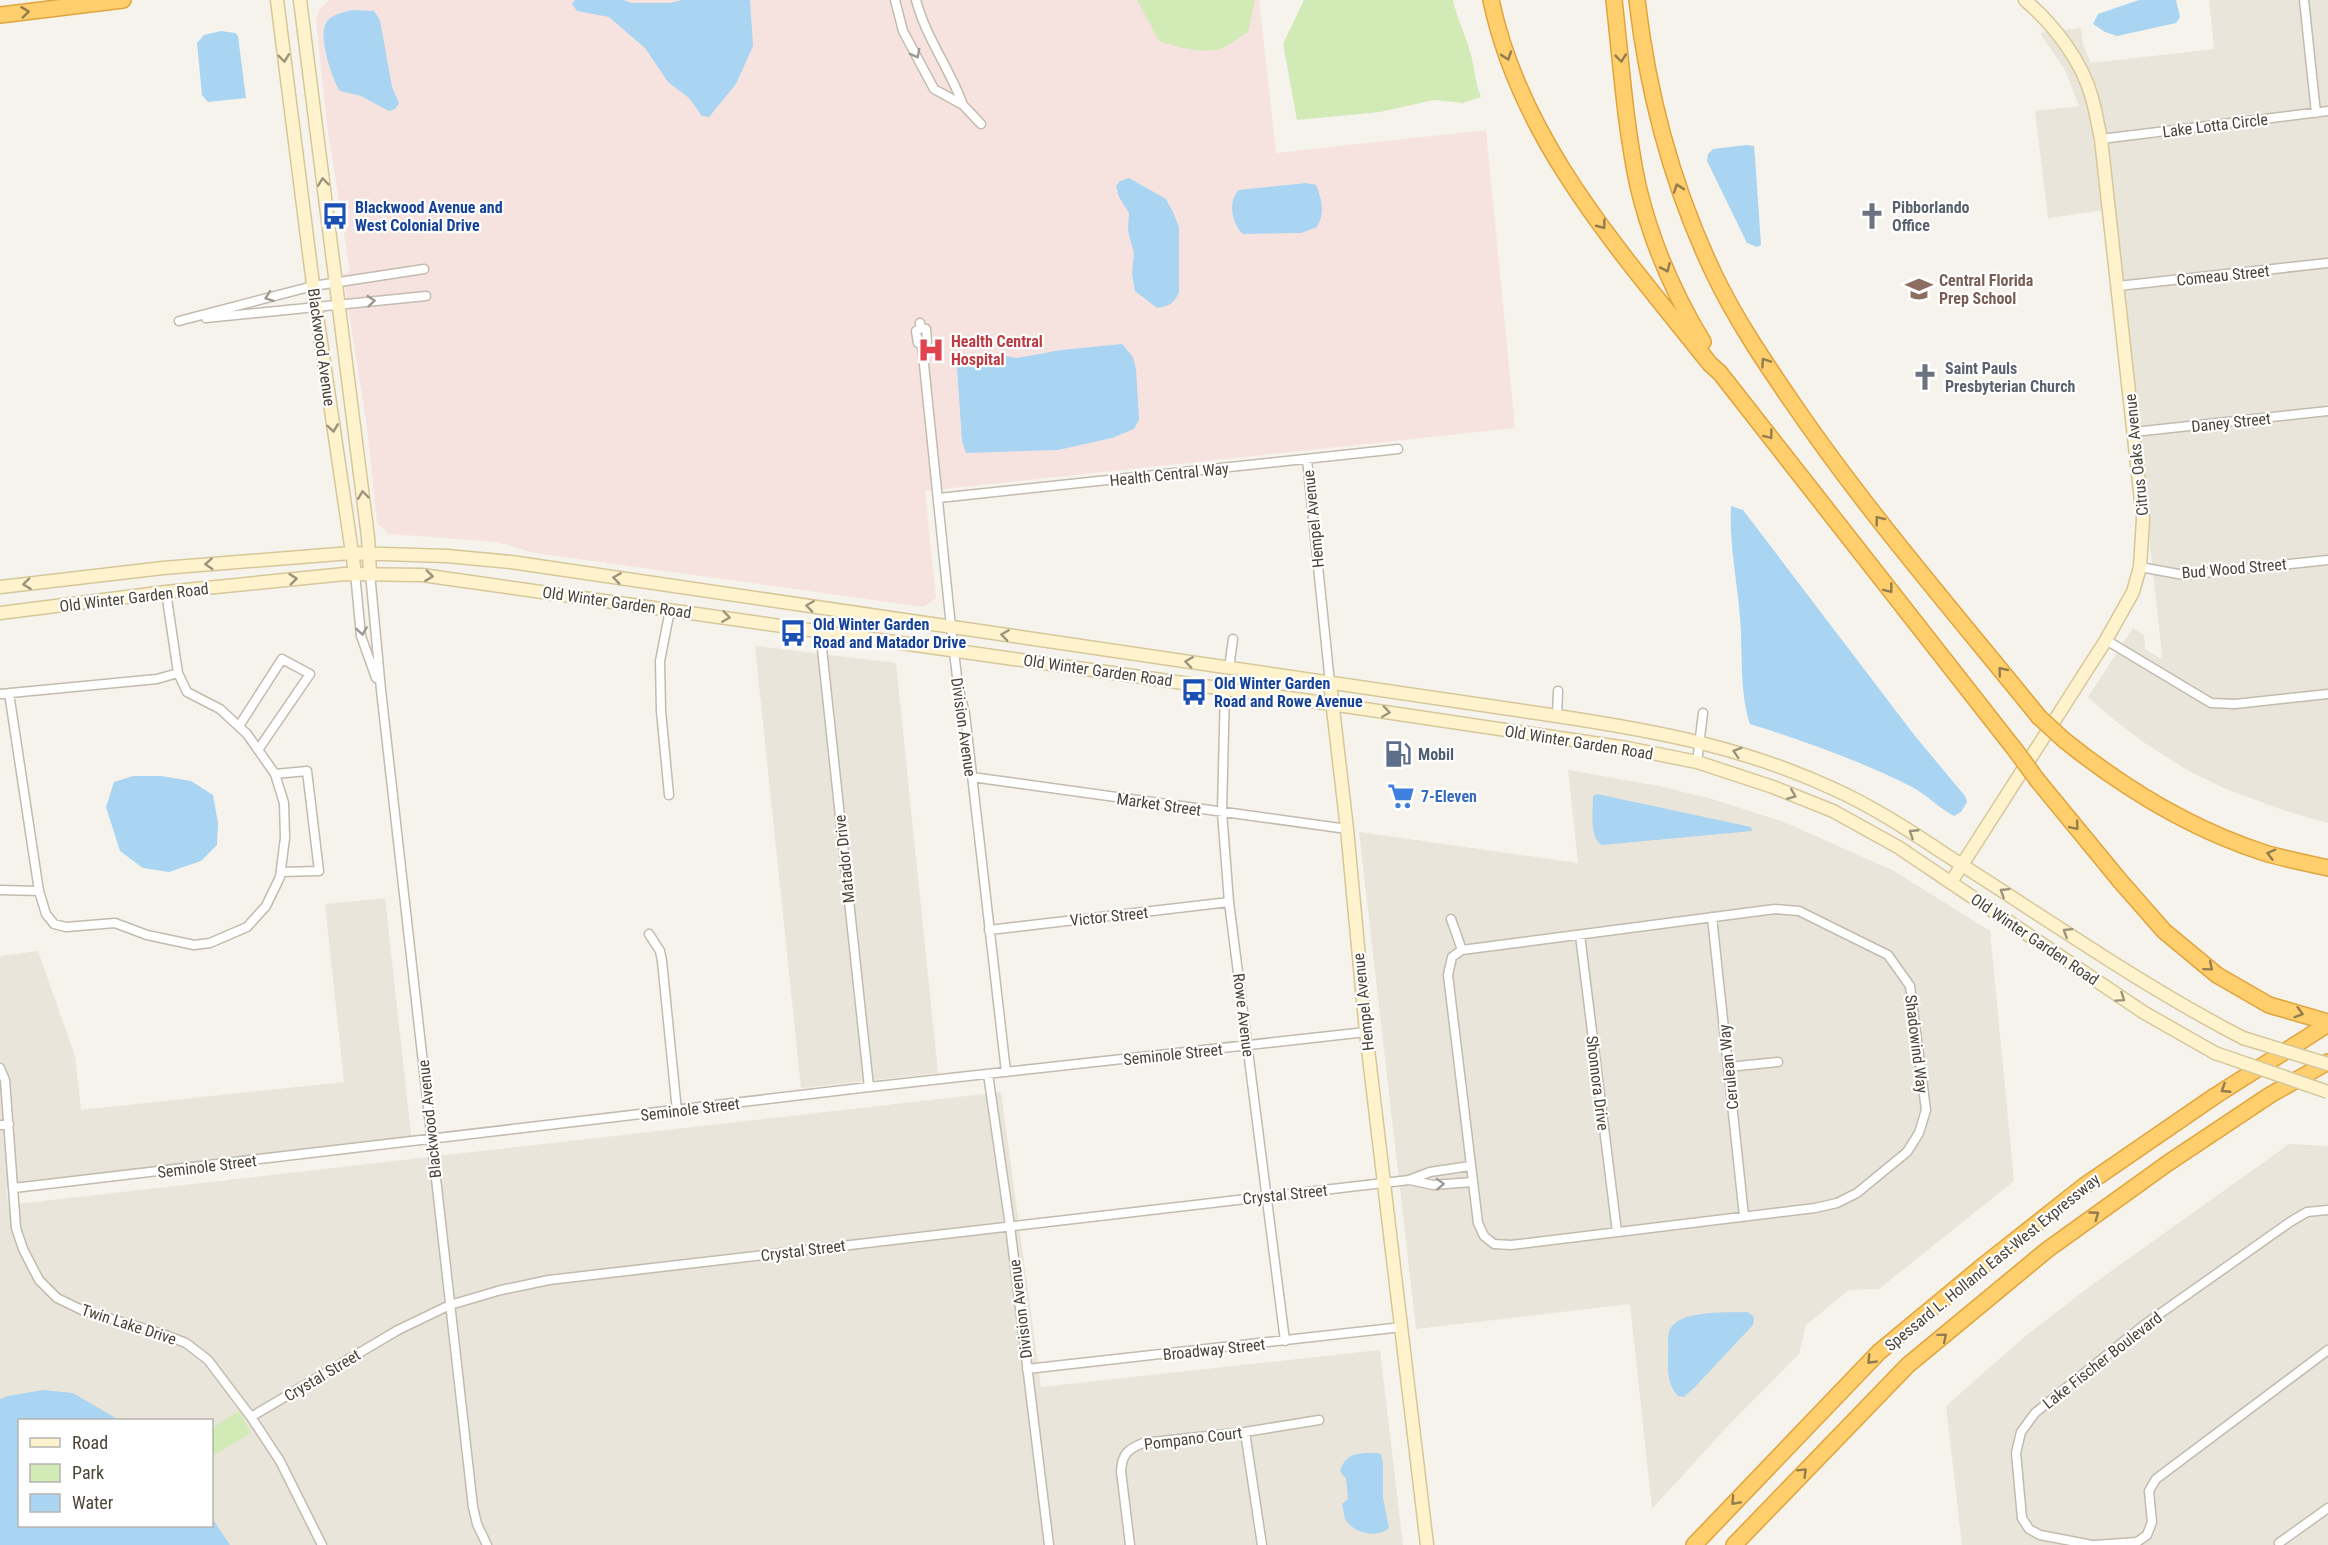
<svg xmlns="http://www.w3.org/2000/svg" width="2328" height="1545" viewBox="0 0 2328 1545" font-family="'Roboto Condensed',sans-serif">
  <style>
    .residential { fill: #eae5da; fill-rule: evenodd }
    .medical { fill: #f6e3e0 }
    .green { fill: #d2eab5 }
    .water { fill: #a9d4f2 }
    .lines { fill: none; stroke-linecap: round; stroke-linejoin: round }
    .street-casing { stroke: #c2bbae; stroke-width: 11 }
    .secondary-casing { stroke: #d6c79b; stroke-width: 15 }
    .highway-casing { stroke: #e0a43c; stroke-width: 18 }
    .street { stroke: #fff; stroke-width: 8 }
    .secondary { stroke: #fff3cd; stroke-width: 12 }
    .highway { stroke: #ffcf6e; stroke-width: 15 }
    .secondary-bridge-casing { stroke: #d6c79b; stroke-width: 15; stroke-linecap: butt }
    .highway-bridge-casing { stroke: #e0a43c; stroke-width: 18; stroke-linecap: butt }
    .secondary-bridge { stroke: #fff3cd; stroke-width: 12 }
    .highway-bridge { stroke: #ffcf6e; stroke-width: 15 }
    .oneway { stroke: #937c4e }
    .oneway2 { stroke: #9c9892 }
    .oneway3 { stroke: #9c937c }
    .labels { text-anchor: middle; stroke-width: 4.5; stroke-linejoin: round; paint-order: stroke }
    .street-label { font-size: 16px; fill: #4b4439; stroke: #fff }
    .transit-label { font-size: 16px; font-weight: bold; fill: #164399; stroke: #fff; text-anchor: start }
    .worship-label { font-size: 16px; font-weight: bold; fill: #5b616d; stroke: #fff; text-anchor: start }
    .education-label { font-size: 16px; font-weight: bold; fill: #785e54; stroke: #fff; text-anchor: start }
    .health-label { font-size: 16px; font-weight: bold; fill: #be3a42; stroke: #fff; text-anchor: start }
    .service-label { font-size: 16px; font-weight: bold; fill: #4e5e75; stroke: #fff; text-anchor: start }
    .shop-label { font-size: 16px; font-weight: bold; fill: #366cbe; stroke: #fff; text-anchor: start }
  </style>
  <rect width="100%" height="100%" fill="#f6f3ec"/>
  <!-- residential -->
  <path class="residential" d="M2209 0H2328V823L2286 811 2226 789 2187 770 2146 744 2113 719 2088 697 2133 628 2144 635 2145 649 2161 659 2162 654 2112 209 2048 218 2035 111 2079 106 2065 70 2040 33 2081 28 2083 45 2091 63 2214 49Z
    M755 646 896 663 938 1073 801 1088Z
    M1568 770 1659 786 1712 799 1784 822 1894 871 1990 931 2014 1181 1879 1289 1849 1290 1806 1325 1799 1354 1725 1429 1652 1509 1630 1304 1416 1329 1359 832 1578 863Z
    M385 898 412 1143 6 1189 8 1205 1001 1092 1041 1387 1380 1350 1403 1545H0V956L38 951 75 1056 81 1110 344 1082 325 904ZM20 1420H212V1526H20Z
    M2289 1144 2328 1146V1545H1962L1946 1406 2023 1338 2093 1284Z"/>
  <!-- medical -->
  <path class="medical" d="M330 0H1259L1276 153 1486 130 1515 428 925 491 936 598 924 607 535 553 497 542 389 534 377 523 367 427 343 274 350 272 327 125 316 20 320 8Z"/>
  <!-- green -->
  <path class="green" d="M1137 0H1255L1248 32C1239 37 1229 46 1220 49 1201 54 1176 47 1159 41Z
    M1304 0H1453C1457 19 1466 36 1471 55 1475 70 1475 83 1481 97L1463 103 1434 100 1380 112 1297 120 1283 44Z
    M239 1411 251 1433 212 1456V1428Z"/>
  <!-- water -->
  <path class="water" d="M575 0H623L632 3H670L682 0H750L753 46 736 84 709 117 702 116 689 98 668 82 645 48 609 17 577 11 572 4Z
    M2139 0H2176L2180 17 2176 23 2117 36 2105 32 2093 24 2098 14Z
    M352 10 374 11 380 20 392 87 399 103 395 109 389 111 361 96 340 91C332 79 318 37 326 23 331 14 343 13 352 10Z
    M221 31 235 33 238 36 246 98 208 102 202 95 197 43 204 35Z
    M1747 145 1754 146 1755 157 1761 245 1757 247 1747 243 1707 161 1708 154 1713 149Z
    M1129 178 1166 199 1173 212 1179 227V292C1174 304 1169 306 1157 308L1135 291 1132 274 1134 253 1128 231 1129 213 1119 197 1116 186 1120 181Z
    M1306 183 1316 185C1322 199 1325 213 1317 227L1301 233 1243 234C1232 224 1227 201 1239 190Z
    M1122 344 1133 357 1136 369 1139 420 1134 429 1112 438 1058 450 966 453 962 441 957 367 963 361 993 354 1017 358 1061 350Z
    M1731 506 1743 510 1915 736 1965 796 1967 802 1961 812 1954 816C1939 808 1927 795 1912 787 1861 761 1805 741 1750 724 1739 690 1743 652 1740 617 1737 580 1729 543 1731 506Z
    M133 776H161L191 781 213 795 218 823 217 845 201 861 169 872 143 868 120 851 106 807 114 782Z
    M1597 794 1751 827 1752 831 1602 845C1589 838 1593 810 1593 796Z
    M1747 1312C1754 1315 1755 1318 1753 1325L1694 1388 1684 1397 1678 1396C1667 1385 1668 1370 1668 1356 1669 1349 1667 1339 1669 1332 1676 1309 1727 1313 1747 1312Z
    M43 1390 73 1393 119 1420H20V1526H212V1518L230 1545H0V1399L8 1396Z
    M1376 1453 1381 1454 1383 1463V1498L1389 1528C1377 1539 1353 1533 1345 1519 1344 1515 1343 1508 1342 1504L1348 1499 1346 1479 1340 1471C1346 1452 1359 1453 1376 1453Z"/>
  <g class="lines">
    <defs>
      <path id="street" d="M895 0 903 31 934 89 963 105 981 124
        M916 0C926 38 950 69 963 105
        M2304 0 2316 113
        M2101 139 2328 111
        M2118 286 2328 263
        M206 318 426 296
        M179 321 313 286 424 269
        M920 323 921 328 916 331 918 343 922 345 927 342 926 329 921 328
        M922 345 951 627 958 685 965 714 1006 1072
        M2134 432 2328 411
        M1307 459 1330 683
        M939 498 1398 449
        M2140 567 2184 575 2328 560
        M355 573 361 636 376 678
        M370 573 381 690 473 1507 477 1524 487 1545
        M820 630 869 1087
        M2106 640 2211 703 2235 704 2328 694
        M1229 668 1233 639
        M1225 688 1222 812 1229 902 1285 1341
        M9 693 39 891 46 914 54 924 66 927 115 923 147 935 194 945 210 943 247 927 266 906 280 877 285 838 284 803 275 774 247 734 220 709 187 692 178 673 166 592
        M0 694 157 679 178 673
        M1557 716 1558 691
        M239 726 282 659 310 674 258 750
        M1697 762 1703 713
        M275 774 307 771 319 871 281 872
        M972 777 1347 829
        M669 795 661 711 660 661 670 610
        M0 890 39 891
        M1775 909 1799 911 1888 955 1910 986 1926 1110 1919 1133 1907 1152 1857 1193 1837 1203 1815 1208 1511 1245 1494 1244 1484 1236 1478 1223 1448 975 1452 957 1462 950Z
        M1712 917 1744 1216
        M1451 919 1462 950
        M989 930 1229 902
        M649 934 660 951 662 961 677 1111
        M1580 935 1617 1232
        M1728 1067 1778 1062
        M0 1068 5 1080 16 1228 23 1249 39 1280 57 1298 84 1311 160 1333 186 1343 208 1360 251 1417 280 1461 322 1545
        M988 1074 1010 1226 1049 1545
        M0 1125 9 1124
        M1410 1180 1433 1185 1472 1182
        M14 1188 869 1087 1366 1032
        M1027 1369 1402 1327
        M251 1417 398 1330 450 1305 501 1290 549 1280 1409 1180 1430 1172 1470 1166
        M1245 1432 1262 1545
        M2279 1543 2328 1508
        M1130 1545 1121 1471C1122 1454 1128 1449 1143 1443L1245 1432 1319 1420
        M2092 1545 2040 1535 2029 1529 2022 1518 2016 1453 2021 1432 2035 1413 2144 1325 2290 1222 2307 1212 2328 1210
        M2095 1545 2137 1542 2147 1535 2152 1522 2149 1491 2156 1479 2328 1350"/>
      <path id="secondary" d="M277 0 316 308 355 573
        M300 0 368 537 370 573
        M0 587 163 568 351 553 447 556 511 562 1557 716C1656 731 1744 747 1836 790 1882 811 1923 840 1965 867 2056 925 2146 988 2243 1038
        M0 613 166 592 345 574 422 575 1331 704 1627 748 1697 762 1773 787 1833 811 1898 847 2143 1012 2215 1053
        M1330 683 1347 829 1366 1032 1427 1545
        M1951 882 2106 640 2133 592 2140 567 2143 519 2101 139C2098 126 2096 112 2092 98 2082 61 2054 25 2025 0"/>
      <path id="highway" d="M1491 0C1521 143 1622 253 1710 364L1720 373 2016 751
        M1614 0C1621 62 1625 125 1638 186 1651 241 1674 294 1703 342
        M1637 0C1648 95 1673 188 1714 274 1736 320 1764 361 1792 402 1867 512 1955 613 2039 717
        M0 15 123 0
        M2064 740C2125 789 2190 829 2265 853 2285 859 2307 863 2328 868
        M2038 781 2121 882 2164 931 2217 975 2269 1005 2328 1022
        M1694 1545 1879 1352 1984 1265 2084 1186 2215 1096 2328 1024
        M1734 1545 1908 1365 2047 1250 2168 1163 2270 1095 2328 1062"/>
    </defs>
    <!-- street casing -->
    <use href="#street" class="street-casing"/>
    <!-- secondary casing -->
    <use href="#secondary" class="secondary-casing"/>
    <!-- highway casing -->
    <use href="#highway" class="highway-casing"/>
    <!-- street -->
    <use href="#street" class="street"/>
    <!-- secondary -->
    <use href="#secondary" class="secondary"/>
    <!-- highway -->
    <use href="#highway" class="highway"/>
    <defs>
      <path id="secondary-bridge" d="M2243 1038 2328 1064
        M2215 1053 2328 1092"/>
      <path id="highway-bridge" d="M2039 717 2064 740
        M2016 751 2038 781"/>
    </defs>
    <!-- secondary-bridge casing -->
    <use href="#secondary-bridge" class="secondary-bridge-casing"/>
    <!-- highway-bridge casing -->
    <use href="#highway-bridge" class="highway-bridge-casing"/>
    <!-- secondary-bridge -->
    <use href="#secondary-bridge" class="secondary-bridge"/>
    <!-- highway-bridge -->
    <use href="#highway-bridge" class="highway-bridge"/>
  </g>
  <!-- one-way arrows -->
  <defs><path id="oneway-chevron" d="M-2-3.5L2.5 0L-2 3.5" fill="none" stroke-width="1.6" stroke-linecap="round" stroke-linejoin="round" transform="scale(1.5)"/></defs>
  <g class="oneway">
    <use href="#oneway-chevron" transform="translate(25 12) rotate(-7)"/>
    <use href="#oneway-chevron" transform="translate(1507 56) rotate(71)"/>
    <use href="#oneway-chevron" transform="translate(1621 58) rotate(84)"/>
    <use href="#oneway-chevron" transform="translate(1678 188) rotate(-109)"/>
    <use href="#oneway-chevron" transform="translate(1602 225) rotate(53)"/>
    <use href="#oneway-chevron" transform="translate(1666 268) rotate(66)"/>
    <use href="#oneway-chevron" transform="translate(1765 362) rotate(-124)"/>
    <use href="#oneway-chevron" transform="translate(1769 435) rotate(52)"/>
    <use href="#oneway-chevron" transform="translate(1879 520) rotate(-128)"/>
    <use href="#oneway-chevron" transform="translate(1889 589) rotate(52)"/>
    <use href="#oneway-chevron" transform="translate(2002 671) rotate(-129)"/>
    <use href="#oneway-chevron" transform="translate(2075 826) rotate(50)"/>
    <use href="#oneway-chevron" transform="translate(2271 854) rotate(-165)"/>
    <use href="#oneway-chevron" transform="translate(2209 967) rotate(40)"/>
    <use href="#oneway-chevron" transform="translate(2299 1013) rotate(16)"/>
    <use href="#oneway-chevron" transform="translate(2225 1089) rotate(147)"/>
    <use href="#oneway-chevron" transform="translate(2095 1215) rotate(-36)"/>
    <use href="#oneway-chevron" transform="translate(1943 1337) rotate(-40)"/>
    <use href="#oneway-chevron" transform="translate(1871 1360) rotate(134)"/>
    <use href="#oneway-chevron" transform="translate(1803 1472) rotate(-45)"/>
    <use href="#oneway-chevron" transform="translate(1735 1501) rotate(133)"/>
  </g>
  <g class="oneway2">
    <use href="#oneway-chevron" transform="translate(916 54) rotate(62)"/>
    <use href="#oneway-chevron" transform="translate(269 297) rotate(160)"/>
    <use href="#oneway-chevron" transform="translate(371 301) rotate(-5)"/>
    <use href="#oneway-chevron" transform="translate(362 631) rotate(81)"/>
    <use href="#oneway-chevron" transform="translate(1440 1184) rotate(-2)"/>
  </g>
  <g class="oneway3">
    <use href="#oneway-chevron" transform="translate(284 58) rotate(83)"/>
    <use href="#oneway-chevron" transform="translate(323 182) rotate(-97)"/>
    <use href="#oneway-chevron" transform="translate(333 428) rotate(82)"/>
    <use href="#oneway-chevron" transform="translate(363 495) rotate(-97)"/>
    <use href="#oneway-chevron" transform="translate(209 564) rotate(176)"/>
    <use href="#oneway-chevron" transform="translate(429 576) rotate(7)"/>
    <use href="#oneway-chevron" transform="translate(617 578) rotate(-172)"/>
    <use href="#oneway-chevron" transform="translate(293 579) rotate(-6)"/>
    <use href="#oneway-chevron" transform="translate(27 584) rotate(173)"/>
    <use href="#oneway-chevron" transform="translate(810 606) rotate(-172)"/>
    <use href="#oneway-chevron" transform="translate(726 617) rotate(8)"/>
    <use href="#oneway-chevron" transform="translate(1005 635) rotate(-172)"/>
    <use href="#oneway-chevron" transform="translate(1189 662) rotate(-172)"/>
    <use href="#oneway-chevron" transform="translate(1386 712) rotate(8)"/>
    <use href="#oneway-chevron" transform="translate(1737 752) rotate(-163)"/>
    <use href="#oneway-chevron" transform="translate(1792 795) rotate(22)"/>
    <use href="#oneway-chevron" transform="translate(1913 833) rotate(-147)"/>
    <use href="#oneway-chevron" transform="translate(2004 892) rotate(-148)"/>
    <use href="#oneway-chevron" transform="translate(2067 932) rotate(-148)"/>
    <use href="#oneway-chevron" transform="translate(2121 998) rotate(34)"/>
  </g>
  <!-- icons -->
  <defs>
    <symbol id="bus-bare" viewBox="-9 -9 18 18"><path d="M-5-6H5V4H4V6H2V4H-2V6H-4V4H-5ZM-3.5-4V0h7V-4ZM-3.5 1.2v1.5H-2V1.2ZM2 1.2v1.5H3.5V1.2Z" fill="#1a4fb4" stroke="#fff" stroke-width="2.5" paint-order="stroke"/></symbol>
    <symbol id="church-bare" viewBox="-9 -9 18 18"><path d="M-1.2-6h2.4v3.5h3.3v2.4h-3.3V6h-2.4V-.1h-3.3v-2.4h3.3Z" fill="#6b7280" stroke="#fff" stroke-width="2.5" paint-order="stroke"/></symbol>
    <symbol id="school-bare" viewBox="-9 -9 18 18"><path d="M0-5L7-2L0 1L-7-2ZM-4 1L0 2.5L4 1V4Q0 6-4 4Z" fill="#8d6e63" stroke="#fff" stroke-width="2.5" paint-order="stroke"/></symbol>
    <symbol id="hospital-bare" viewBox="-9 -9 18 18"><path d="M-5-5h3v3.5h4V-5h3V5h-3V1.5h-4V5h-3Z" fill="#e0444e" stroke="#fff" stroke-width="2.5" paint-order="stroke"/></symbol>
    <symbol id="fuel-bare" viewBox="-9 -9 18 18"><path d="M-5.5-6h7V0h2V4h1.3V-2.5L3-4.5l.8-.8L6-3V5H2.5V1h-1V6h-7ZM-4.2-4.7v3.2H.2V-4.7Z" fill="#5c6f8a" stroke="#fff" stroke-width="2.5" paint-order="stroke"/></symbol>
    <symbol id="supermarket-bare" viewBox="-9 -9 18 18"><path d="M-6-5.5h2.5l.6 2H6L4.5 2H-2.5L-4.4-4H-6ZM-1.5 3.2a1.3 1.3 0 1 0 .1 0ZM3 3.2a1.3 1.3 0 1 0 .1 0Z" fill="#3f7fe0" stroke="#fff" stroke-width="2.5" paint-order="stroke"/></symbol>
  </defs>
  <g fill-rule="evenodd">
    <use href="#bus-bare" x="316" y="197" width="38" height="38"/>
    <use href="#church-bare" x="1853" y="197" width="38" height="38"/>
    <use href="#school-bare" x="1900" y="270" width="38" height="38"/>
    <use href="#hospital-bare" x="912" y="331" width="38" height="38"/>
    <use href="#church-bare" x="1906" y="358" width="38" height="38"/>
    <use href="#bus-bare" x="774" y="614" width="38" height="38"/>
    <use href="#bus-bare" x="1175" y="673" width="38" height="38"/>
    <use href="#fuel-bare" x="1379" y="735" width="38" height="38"/>
    <use href="#supermarket-bare" x="1382" y="777" width="38" height="38"/>
  </g>
  <g class="labels">
    <!-- street labels -->
    <g class="street-label">
      <text transform="translate(2215 125) rotate(-7)" y="6">Lake Lotta Circle</text>
      <text transform="translate(2223 275) rotate(-6)" y="6">Comeau Street</text>
      <text transform="translate(322 347) rotate(82)" y="6">Blackwood Avenue</text>
      <text transform="translate(2231 422) rotate(-6)" y="6">Daney Street</text>
      <text transform="translate(2136 455) rotate(-96)" y="6">Citrus Oaks Avenue</text>
      <text transform="translate(1169 474) rotate(-6)" y="6">Health Central Way</text>
      <text transform="translate(1313 519) rotate(-96)" y="6">Hempel Avenue</text>
      <text transform="translate(2234 568) rotate(-5)" y="6">Bud Wood Street</text>
      <text transform="translate(134 597) rotate(-7)" y="6">Old Winter Garden Road</text>
      <text transform="translate(617 602) rotate(8)" y="6">Old Winter Garden Road</text>
      <text transform="translate(1098 670) rotate(8)" y="6">Old Winter Garden Road</text>
      <text transform="translate(964 727) rotate(82)" y="6">Division Avenue</text>
      <text transform="translate(1579 742) rotate(9)" y="6">Old Winter Garden Road</text>
      <text transform="translate(1159 804) rotate(8)" y="6">Market Street</text>
      <text transform="translate(844 859) rotate(-96)" y="6">Matador Drive</text>
      <text transform="translate(1109 916) rotate(-6)" y="6">Victor Street</text>
      <text transform="translate(2035 939) rotate(34)" y="6">Old Winter Garden Road</text>
      <text transform="translate(1363 1002) rotate(-96)" y="6">Hempel Avenue</text>
      <text transform="translate(1244 1015) rotate(83)" y="6">Rowe Avenue</text>
      <text transform="translate(1917 1044) rotate(83)" y="6">Shadowind Way</text>
      <text transform="translate(1173 1054) rotate(-6)" y="6">Seminole Street</text>
      <text transform="translate(1728 1067) rotate(-96)" y="6">Cerulean Way</text>
      <text transform="translate(1598 1083) rotate(83)" y="6">Shonnora Drive</text>
      <text transform="translate(690 1109) rotate(-7)" y="6">Seminole Street</text>
      <text transform="translate(429 1119) rotate(-96)" y="6">Blackwood Avenue</text>
      <text transform="translate(207 1166) rotate(-7)" y="6">Seminole Street</text>
      <text transform="translate(1285 1194) rotate(-6)" y="6">Crystal Street</text>
      <text transform="translate(803 1250) rotate(-7)" y="6">Crystal Street</text>
      <text transform="translate(1992 1262) rotate(-39)" y="6">Spessard L. Holland East-West Expressway</text>
      <text transform="translate(1020 1309) rotate(-97)" y="6">Division Avenue</text>
      <text transform="translate(129 1324) rotate(18)" y="6">Twin Lake Drive</text>
      <text transform="translate(1214 1349) rotate(-6)" y="6">Broadway Street</text>
      <text transform="translate(2102 1360) rotate(-38)" y="6">Lake Fischer Boulevard</text>
      <text transform="translate(322 1375) rotate(-31)" y="6">Crystal Street</text>
      <text transform="translate(1193 1438) rotate(-7)" y="6">Pompano Court</text>
    </g>
    <!-- transit labels -->
    <g class="transit-label">
      <text x="355" y="213">Blackwood Avenue and<tspan x="355" dy="18">West Colonial Drive</tspan></text>
      <text x="813" y="630">Old Winter Garden<tspan x="813" dy="18">Road and Matador Drive</tspan></text>
      <text x="1214" y="689">Old Winter Garden<tspan x="1214" dy="18">Road and Rowe Avenue</tspan></text>
    </g>
    <!-- worship labels -->
    <g class="worship-label">
      <text x="1892" y="213">Pibborlando<tspan x="1892" dy="18">Office</tspan></text>
      <text x="1945" y="374">Saint Pauls<tspan x="1945" dy="18">Presbyterian Church</tspan></text>
    </g>
    <!-- education labels -->
    <g class="education-label">
      <text x="1939" y="286">Central Florida<tspan x="1939" dy="18">Prep School</tspan></text>
    </g>
    <!-- health labels -->
    <g class="health-label">
      <text x="951" y="347">Health Central<tspan x="951" dy="18">Hospital</tspan></text>
    </g>
    <!-- service labels -->
    <g class="service-label">
      <text x="1418" y="760">Mobil</text>
    </g>
    <!-- shop labels -->
    <g class="shop-label">
      <text x="1421" y="802">7-Eleven</text>
    </g>
  </g>
  <!-- legend -->
  <rect x="18" y="1419" width="195" height="108" fill="#ffffff" stroke="#b7b4b0" stroke-width="1.5"/>
  <rect x="30" y="1438" width="30" height="9" fill="#fff3cd" stroke="#b7b4b0" stroke-width="1.5"/>
  <text x="72" y="1449" font-size="18" fill="#4b4439">Road</text>
  <rect x="30" y="1464" width="30" height="18" fill="#d2eab5" stroke="#b7b4b0" stroke-width="1.5"/>
  <text x="72" y="1479" font-size="18" fill="#4b4439">Park</text>
  <rect x="30" y="1494" width="30" height="18" fill="#a9d4f2" stroke="#b7b4b0" stroke-width="1.5"/>
  <text x="72" y="1509" font-size="18" fill="#4b4439">Water</text>
</svg>
